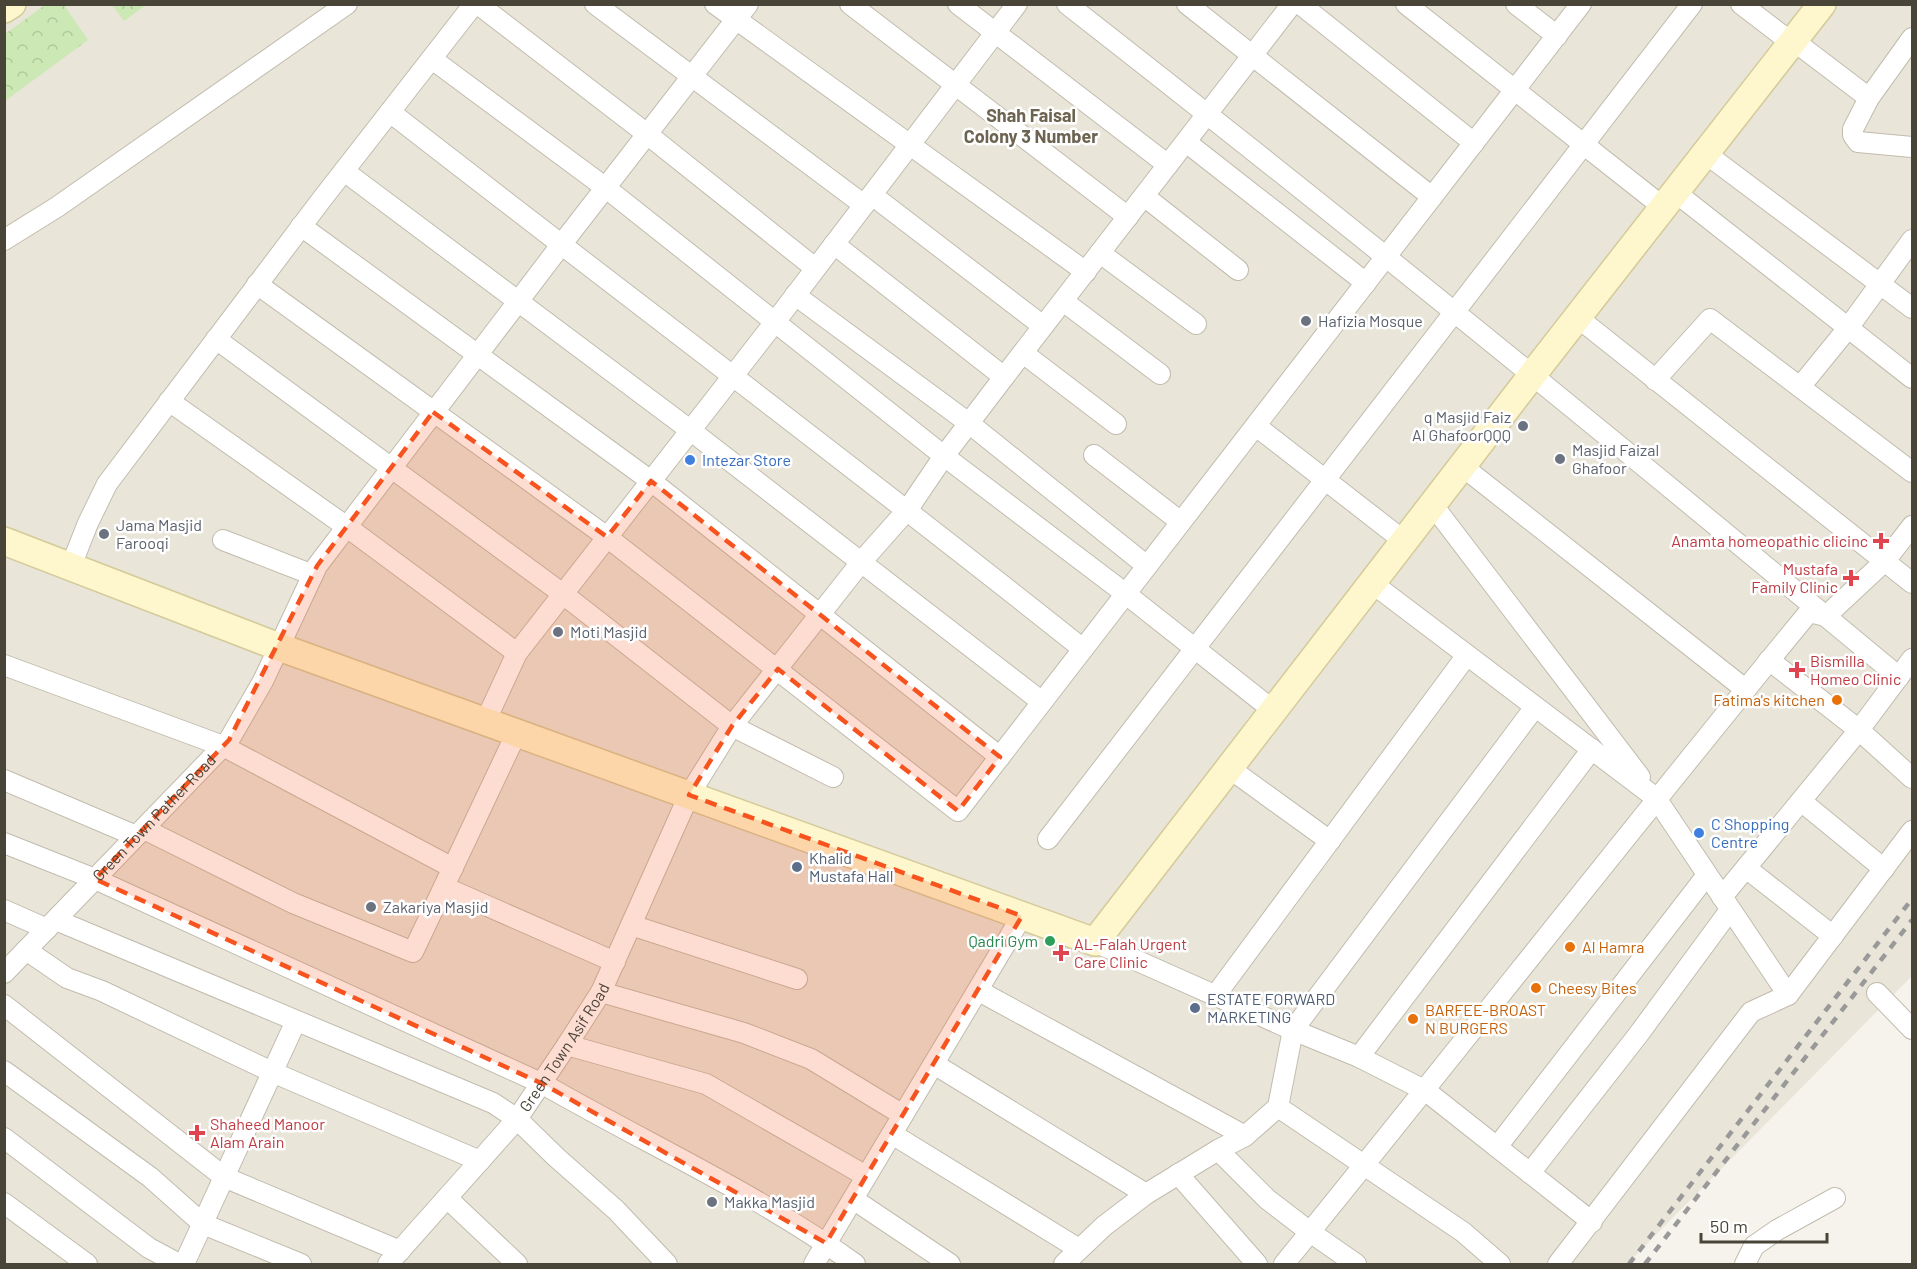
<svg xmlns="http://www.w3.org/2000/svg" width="1917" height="1269" viewBox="0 0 1917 1269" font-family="Barlow,sans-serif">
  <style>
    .residential { fill: #e9e5d9 }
    .park { fill: url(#park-crowns) }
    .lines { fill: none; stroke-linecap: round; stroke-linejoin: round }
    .street-casing { stroke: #c1bcad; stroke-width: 22 }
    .secondary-casing { stroke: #d4ca9a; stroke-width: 30 }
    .street { stroke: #fff; stroke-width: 20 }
    .secondary { stroke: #fef6cc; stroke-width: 27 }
    .rail { stroke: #999; stroke-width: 4.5; stroke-dasharray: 8 8; stroke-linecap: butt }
    .marked { fill: #f7531f; fill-opacity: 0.2; stroke: #f7531f; stroke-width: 4.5; stroke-dasharray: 12 8; stroke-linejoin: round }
    .worship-dot { fill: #6b7280; stroke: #fff; stroke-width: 2 }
    .shop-dot { fill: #3f7fe0; stroke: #fff; stroke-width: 2 }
    .health-dot { fill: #e0444e; stroke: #fff; stroke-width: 2 }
    .food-dot { fill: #e8710a; stroke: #fff; stroke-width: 2 }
    .service-dot { fill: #5c6f8a; stroke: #fff; stroke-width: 2 }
    .leisure-dot { fill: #2e9e5b; stroke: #fff; stroke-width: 2 }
    .labels { text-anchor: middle; stroke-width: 5; stroke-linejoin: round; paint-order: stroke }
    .worship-label { font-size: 16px; fill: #5b616d; stroke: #fff; text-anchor: start }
    .shop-label { font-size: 16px; fill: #366cbe; stroke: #fff; text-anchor: start }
    .health-label { font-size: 16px; fill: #be3a42; stroke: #fff; text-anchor: start }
    .food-label { font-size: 16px; fill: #c56008; stroke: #fff; text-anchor: start }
    .street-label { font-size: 16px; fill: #494438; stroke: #fff }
    .service-label { font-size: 16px; fill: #4e5e75; stroke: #fff; text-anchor: start }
    .leisure-label { font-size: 16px; fill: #27864d; stroke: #fff; text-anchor: end }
    .neighbourhood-label { font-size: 18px; font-weight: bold; fill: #6c6350; stroke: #fff }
  </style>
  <defs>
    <pattern id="park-crowns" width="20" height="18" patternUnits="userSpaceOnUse" patternTransform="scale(1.5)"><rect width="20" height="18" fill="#cce8b4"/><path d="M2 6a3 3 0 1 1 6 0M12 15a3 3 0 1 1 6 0" fill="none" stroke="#b1c89c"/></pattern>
  </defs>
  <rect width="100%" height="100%" fill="#f5f3eb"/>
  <!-- residential -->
  <path class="residential" d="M5 5H1912V976L1627 1264H5Z"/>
  <!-- park -->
  <path class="park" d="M45 5H64L88 40 5 101V34Z
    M112 5H146L124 21Z"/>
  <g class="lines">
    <defs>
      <g id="street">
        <path d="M478 4 647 134 815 268"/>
        <path d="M595 4 864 205"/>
        <path d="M715 4 1086 272"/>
        <path d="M850 4 1128 217"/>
        <path d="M958 4 1168 165"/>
        <path d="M1067 4C1349 224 1625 449 1899 677"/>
        <path d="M1187 4 1432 197"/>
        <path d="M1300 4 1474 143"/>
        <path d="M1406 4 1663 207"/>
        <path d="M1516 4 1557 36"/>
        <path d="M1741 4 1792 43"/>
        <path d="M1912 38 1869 98 1853 129V135L1858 142 1912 147"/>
        <path d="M1794 41 1869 98"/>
        <path d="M432 59 606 188 944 456 1126 594 1274 711"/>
        <path d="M390 112C621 292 855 467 1083 649"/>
        <path d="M1186 142 1366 283"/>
        <path d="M1705 153 1912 308"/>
        <path d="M344 171 690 430 1042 702"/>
        <path d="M1675 192 1912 378"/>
        <path d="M872 195 1043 326"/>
        <path d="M1144 196 1238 270"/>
        <path d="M301 226 651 481 1000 757"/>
        <path d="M4 240 57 207 347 4"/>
        <path d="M834 244 1004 377"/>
        <path d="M1100 253 1196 324"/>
        <path d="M257 284 607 537 958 811 1581 4"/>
        <path d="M795 295 970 424 1147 566"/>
        <path d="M1063 301 1160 374"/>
        <path d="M1577 317 1912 583"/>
        <path d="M216 339 563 594 732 726 833 777"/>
        <path d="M1023 353 1116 424"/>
        <path d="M1655 380 1710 319 1912 472"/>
        <path d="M1800 387 1848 328 1912 240"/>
        <path d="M169 401 347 527 517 653"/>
        <path d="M1256 426 1404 541"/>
        <path d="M1094 455 1181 522"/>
        <path d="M1462 466 1745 689"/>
        <path d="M1432 504 1640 777"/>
        <path d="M223 540 313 575"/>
        <path d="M71 566 88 523 107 484 322 199 474 4"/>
        <path d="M1372 583 1656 798 1788 995"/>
        <path d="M1769 660 1859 730 1912 778"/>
        <path d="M4 665 223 746 453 868"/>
        <path d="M486 720 517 653 775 322 1017 4"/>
        <path d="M1229 768 1330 841"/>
        <path d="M4 780 136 836"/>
        <path d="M1801 801 1884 869"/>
        <path d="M144 829 293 903 413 952 517 732"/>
        <path d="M1048 839 1692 4"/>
        <path d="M4 843 95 879 543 1084C647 1144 758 1194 855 1264"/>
        <path d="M1746 868 1833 936"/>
        <path d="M444 887 615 962"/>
        <path d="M1722 897 1859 730 1912 659"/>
        <path d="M4 910 47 929"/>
        <path d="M56 920 493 1103 517 1119 556 1157 616 1210 667 1264"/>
        <path d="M631 925 797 979"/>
        <path d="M1095 942 1293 1030 1359 1057 1426 1091 1592 1222"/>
        <path d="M26 950 67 978 102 991 272 1072 480 1161"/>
        <path id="s1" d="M4 973 229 740 263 681 317 566 561 245 748 4"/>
        <path d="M979 991 1245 1136"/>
        <path d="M601 992 744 1033 811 1059 903 1115"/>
        <path d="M1877 993 1912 1029"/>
        <path d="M1215 996 1467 655"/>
        <path d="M4 1005 224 1177 400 1251"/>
        <path d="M567 1045 706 1084 866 1176"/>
        <path d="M1359 1057 1592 749"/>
        <path d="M934 1064 1146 1194"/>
        <path d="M4 1071 150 1177 203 1224 301 1264"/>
        <path d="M1278 1107 1463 1232 1500 1264"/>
        <path d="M892 1134 1079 1249"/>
        <path d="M4 1138 149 1248 179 1264"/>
        <path d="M1497 1147 1707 875"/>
        <path d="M1218 1150 1267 1199 1310 1232 1356 1264"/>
        <path d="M1530 1173 1638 1035 1730 910"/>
        <path d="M1178 1174 1257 1264"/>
        <path d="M447 1198 517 1264"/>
        <path d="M853 1199 950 1264"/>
        <path d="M4 1203 87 1264"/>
        <path d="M184 1264 296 1021"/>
        <path id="s2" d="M388 1264 517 1119 567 1045 601 992 689 795 732 726 862 561 908 509 944 456 1004 377 1292 4"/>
        <path d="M814 1264 1022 916"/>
        <path d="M1064 1264 1104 1226 1146 1194 1218 1150 1245 1136 1278 1107 1293 1030 1535 707"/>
        <path d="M1284 1264C1460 1048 1631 828 1809 612L1826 616 1885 561 1912 526"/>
        <path d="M1558 1264 1751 1012 1788 995 1912 831"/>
        <path d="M1745 1264 1754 1246 1777 1230 1835 1198"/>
      </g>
      <path id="secondary" d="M4 9 12 4
        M4 541 279 647 1095 942 1533 374 1822 4"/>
    </defs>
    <!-- street casing -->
    <use href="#street" class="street-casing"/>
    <!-- secondary casing -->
    <use href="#secondary" class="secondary-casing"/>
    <!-- street -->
    <use href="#street" class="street"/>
    <!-- secondary -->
    <use href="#secondary" class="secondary"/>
    <!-- rail -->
    <path class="rail" d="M1629 1264 1912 899
      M1645 1264 1912 920"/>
  </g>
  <!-- marked area -->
  <path class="marked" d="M433 412 607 537 651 481 1000 757 958 811 778 669 732 726 689 795 1022 916 826 1243 543 1084 95 879 229 740 317 566Z"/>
  <!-- markers -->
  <g class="worship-dot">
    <circle cx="1306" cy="321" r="6"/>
    <circle cx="1523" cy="426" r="6"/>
    <circle cx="1560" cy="459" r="6"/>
    <circle cx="104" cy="534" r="6"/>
    <circle cx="558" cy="632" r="6"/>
    <circle cx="371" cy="907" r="6"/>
    <circle cx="712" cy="1202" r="6"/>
  </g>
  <g class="shop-dot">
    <circle cx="690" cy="460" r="6"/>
    <circle cx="1699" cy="833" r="6"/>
  </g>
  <g class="health-dot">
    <path d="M1878 532h6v6h6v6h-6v6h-6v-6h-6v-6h6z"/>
    <path d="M1848 569h6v6h6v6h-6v6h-6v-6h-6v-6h6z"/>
    <path d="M1794 661h6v6h6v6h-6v6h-6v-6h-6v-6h6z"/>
    <path d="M1058 944h6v6h6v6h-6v6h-6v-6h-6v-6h6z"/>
    <path d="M194 1124h6v6h6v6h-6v6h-6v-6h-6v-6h6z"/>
  </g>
  <g class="food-dot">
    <circle cx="1837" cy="700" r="6"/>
    <circle cx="1570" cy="947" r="6"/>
    <circle cx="1536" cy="988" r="6"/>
    <circle cx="1413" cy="1019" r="6"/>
  </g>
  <g class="service-dot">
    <circle cx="797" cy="867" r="6"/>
    <circle cx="1195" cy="1008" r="6"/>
  </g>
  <circle class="leisure-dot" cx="1050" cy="941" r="6"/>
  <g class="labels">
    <!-- worship labels -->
    <g class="worship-label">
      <text x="1318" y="327">Hafizia Mosque</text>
      <text x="1511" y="423" text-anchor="end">q Masjid Faiz<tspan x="1511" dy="18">Al GhafoorQQQ</tspan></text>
      <text x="1572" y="456">Masjid Faizal<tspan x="1572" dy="18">Ghafoor</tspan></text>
      <text x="116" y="531">Jama Masjid<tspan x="116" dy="18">Farooqi</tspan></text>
      <text x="570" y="638">Moti Masjid</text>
      <text x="383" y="913">Zakariya Masjid</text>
      <text x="724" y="1208">Makka Masjid</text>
    </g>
    <!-- shop labels -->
    <g class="shop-label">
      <text x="702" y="466">Intezar Store</text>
      <text x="1711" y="830">C Shopping<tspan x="1711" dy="18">Centre</tspan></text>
    </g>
    <!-- health labels -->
    <g class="health-label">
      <text x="1868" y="547" text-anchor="end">Anamta homeopathic clicinc</text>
      <text x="1838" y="575" text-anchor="end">Mustafa<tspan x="1838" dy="18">Family Clinic</tspan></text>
      <text x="1810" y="667">Bismilla<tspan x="1810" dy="18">Homeo Clinic</tspan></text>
      <text x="1074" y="950">AL-Falah Urgent<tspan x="1074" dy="18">Care Clinic</tspan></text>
      <text x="210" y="1130">Shaheed Manoor<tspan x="210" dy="18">Alam Arain</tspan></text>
    </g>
    <!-- food labels -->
    <g class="food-label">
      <text x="1825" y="706" text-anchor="end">Fatima's kitchen</text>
      <text x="1582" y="953">Al Hamra</text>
      <text x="1548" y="994">Cheesy Bites</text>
      <text x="1425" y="1016">BARFEE-BROAST<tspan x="1425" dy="18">N BURGERS</tspan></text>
    </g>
    <!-- street labels -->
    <g class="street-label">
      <text dy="6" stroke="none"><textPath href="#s1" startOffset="216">Green Town Pather Road</textPath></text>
      <text dy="6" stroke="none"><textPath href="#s2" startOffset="280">Green Town Asif Road</textPath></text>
    </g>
    <!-- service labels -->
    <g class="service-label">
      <text x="809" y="864">Khalid<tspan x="809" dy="18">Mustafa Hall</tspan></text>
      <text x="1207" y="1005">ESTATE FORWARD<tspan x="1207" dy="18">MARKETING</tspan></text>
    </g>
    <!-- leisure labels -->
    <g class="leisure-label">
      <text x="1038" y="947">Qadri Gym</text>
    </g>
    <!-- neighbourhood labels -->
    <g class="neighbourhood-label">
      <text x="1031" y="122">Shah Faisal<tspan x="1031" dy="21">Colony 3 Number</tspan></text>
    </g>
  </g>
  <!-- border -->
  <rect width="1917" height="1269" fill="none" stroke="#494438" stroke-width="12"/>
  <!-- scale -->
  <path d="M1701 1233v9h126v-9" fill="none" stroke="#494438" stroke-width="3"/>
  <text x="1710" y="1233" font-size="18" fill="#494438" stroke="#ffffff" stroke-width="4.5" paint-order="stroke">50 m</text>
</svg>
